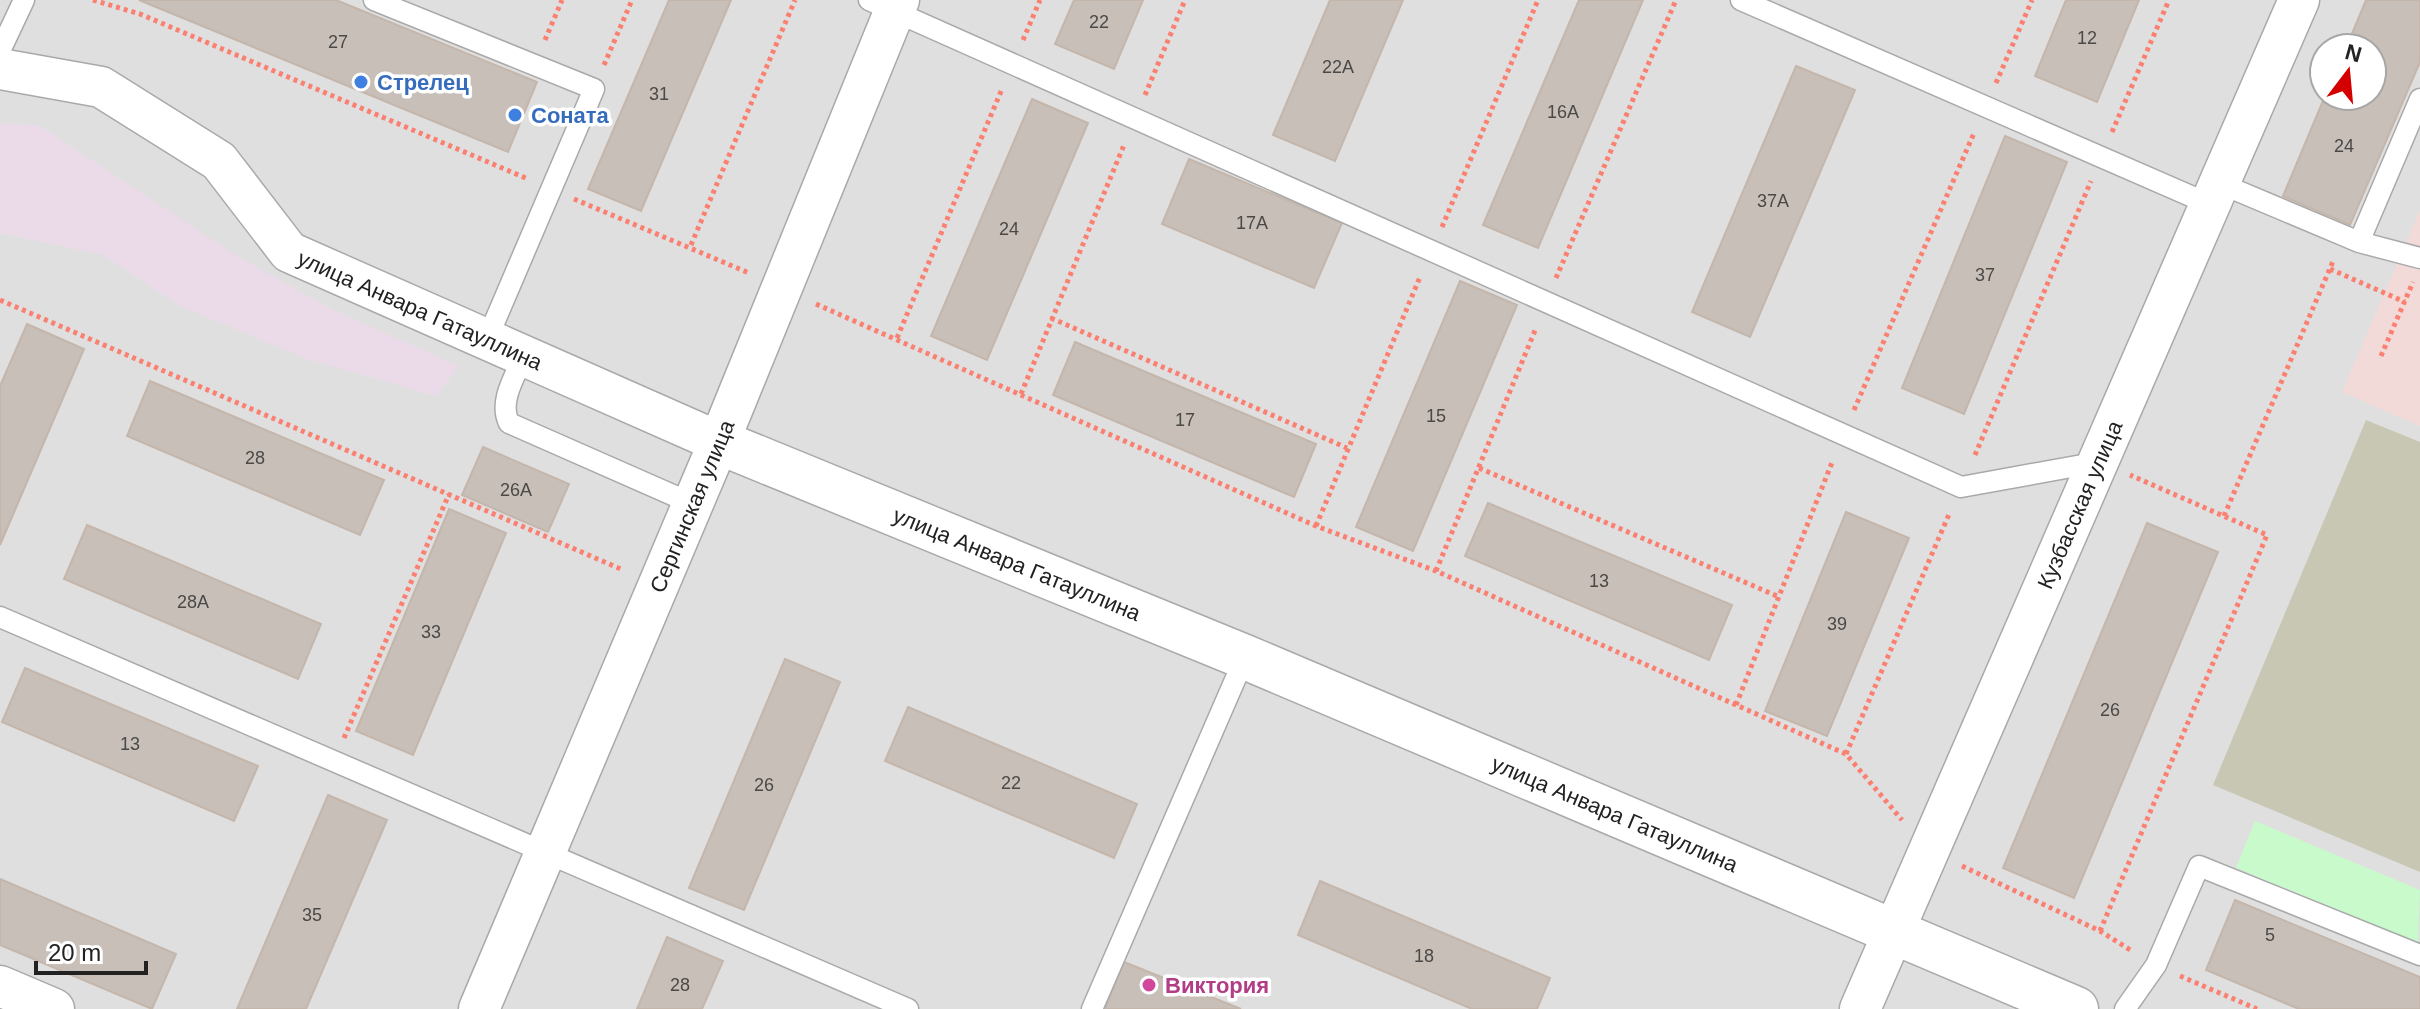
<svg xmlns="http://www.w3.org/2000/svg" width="2420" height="1009" viewBox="0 0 2420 1009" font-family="Arial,sans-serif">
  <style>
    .residential { fill: #e0dfdf; fill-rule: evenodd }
    .commercial { fill: #f2dad9 }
    .industrial { fill: #ebdbe8 }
    .construction { fill: #c7c7b4 }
    .park { fill: #c8facc }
    .building { fill: #c7bfb8; stroke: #c4b6ab; stroke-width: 2 }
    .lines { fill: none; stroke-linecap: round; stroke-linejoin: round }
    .service-casing { stroke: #a9a9a9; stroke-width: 23 }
    .minor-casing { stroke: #a9a9a9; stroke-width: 43 }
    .tertiary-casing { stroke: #a9a9a9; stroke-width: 47 }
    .path { stroke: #fa8072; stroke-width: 5; stroke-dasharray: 4 4; stroke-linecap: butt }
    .service { stroke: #fff; stroke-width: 20 }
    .minor { stroke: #fff; stroke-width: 40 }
    .tertiary { stroke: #fff; stroke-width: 44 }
    .shop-dot { fill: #3f7fe0; stroke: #fff; stroke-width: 3 }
    .hotel-dot { fill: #d1479c; stroke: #fff; stroke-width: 3 }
    .labels { text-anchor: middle; stroke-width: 7; stroke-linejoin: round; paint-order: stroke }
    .number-label { font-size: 18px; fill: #4b4948 }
    .shop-label { font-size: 22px; font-weight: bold; fill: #366cbe; stroke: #fff; text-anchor: start }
    .street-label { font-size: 22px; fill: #222; stroke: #fff }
    .hotel-label { font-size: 22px; font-weight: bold; fill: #b23c85; stroke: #fff; text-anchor: start }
  </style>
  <rect width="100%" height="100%" fill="#f2efe9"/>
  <!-- residential -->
  <path class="residential" d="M0 0H2420V1009H0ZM2324 48H2372V96H2324Z"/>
  <!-- commercial -->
  <path class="commercial" d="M2420 210V426L2342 392Z"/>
  <!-- industrial -->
  <path class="industrial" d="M0 123 40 126 237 256 333 310 459 366 436 396 307 359 180 306 103 255 0 233Z"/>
  <!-- construction -->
  <path class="construction" d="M2366 420 2420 442V872L2213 785Z"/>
  <!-- park -->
  <path class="park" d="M2255 821 2420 890 2418 943 2236 868Z"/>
  <!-- building -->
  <path class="building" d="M139 0H336L537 82 508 152Z
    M669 0H731L641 211 588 189Z
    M1074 0H1143L1114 69 1055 44Z
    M1330 0H1403L1335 161 1273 135Z
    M1579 0H1643L1538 248 1483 225Z
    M2066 0H2139L2097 102 2035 76Z
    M2366 0H2420V62L2350 225 2283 196 2325 96H2372V48H2346Z
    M1796 66 1855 90 1750 337 1692 312Z
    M1032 99 1088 123 987 360 931 336Z
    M2005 136 2067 162 1964 414 1902 388Z
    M1189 159 1342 223 1314 288 1162 224Z
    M1460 281 1517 305 1413 551 1356 527Z
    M27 324 84 349 0 545V386Z
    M1075 342 1316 444 1294 497 1053 395Z
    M150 381 384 480 360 535 127 436Z
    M483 447 569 484 548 532 462 495Z
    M1488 503 1732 605 1709 660 1465 556Z
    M449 509 506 533 413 755 356 731Z
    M1846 512 1909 538 1827 736 1765 711Z
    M2147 523 2218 552 2074 898 2003 868Z
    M87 525 321 624 298 679 64 579Z
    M785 659 840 682 744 910 689 888Z
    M25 668 258 766 234 821 2 722Z
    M908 707 1137 804 1114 858 885 761Z
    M328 795 387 820 306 1009H237Z
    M0 879 176 954 152 1009 0 945Z
    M1320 881 1550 978 1537 1009H1472L1298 935Z
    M2235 900 2420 977V1009H2299L2206 970Z
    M667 937 723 961 702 1009H637Z
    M1124 962 1241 1009H1105Z"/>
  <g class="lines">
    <defs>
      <path id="service" d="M374 0 594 89 488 337
        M869 0 1961 487 2099 462
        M1741 0 2209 204
        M0 51 24 0
        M2219 183 2359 242 2420 258
        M2359 242 2420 99
        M525 353C516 375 498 401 509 423L693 504
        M0 617 908 1009
        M1092 1009 1245 657
        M2125 1009 2156 965 2199 866 2420 955"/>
      <g id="minor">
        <path id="s1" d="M0 69 101 87 219 161 289 252 719 442"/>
        <path d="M0 986 54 1009"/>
        <path id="s2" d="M479 1009 719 442 899 0"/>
        <path id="s3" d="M1860 1009 2299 0"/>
      </g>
      <g id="tertiary">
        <path id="s4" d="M719 442 1245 657 2076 1009"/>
      </g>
    </defs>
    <!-- service casing -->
    <use href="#service" class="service-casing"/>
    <!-- minor casing -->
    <use href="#minor" class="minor-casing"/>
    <!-- tertiary casing -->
    <use href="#tertiary" class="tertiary-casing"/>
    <!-- path -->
    <path class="path" d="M93 0 140 14 528 179
      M545 40 562 0
      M1023 40 1040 0
      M604 65 632 0
      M1996 83 2032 0
      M1145 95 1185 0
      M2112 132 2169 0
      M574 199 749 273
      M1442 227 1538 0
      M691 245 795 0
      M2330 269 2405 302
      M1556 278 1676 0
      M0 300 623 570
      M816 304 1316 526 1436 571 1846 754 1902 820
      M1051 318 1347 448
      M897 338 1002 89
      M2381 356 2413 282
      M1021 394 1124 145
      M1854 410 1974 133
      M1975 455 2091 181
      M1479 468 1777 596
      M2224 516 2334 259
      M1316 526 1420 277
      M1436 571 1536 328
      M1736 705 1833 460
      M344 738 449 494
      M1846 754 1950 512
      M1962 866 2100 931 2132 951
      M2100 931 2267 535 2130 475
      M2180 976 2257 1009"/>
    <!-- service -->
    <use href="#service" class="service"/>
    <!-- minor -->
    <use href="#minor" class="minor"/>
    <!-- tertiary -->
    <use href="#tertiary" class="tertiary"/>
  </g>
  <!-- markers -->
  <g class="shop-dot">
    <circle cx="361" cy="82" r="8"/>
    <circle cx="515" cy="115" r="8"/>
  </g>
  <circle class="hotel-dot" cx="1149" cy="985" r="8"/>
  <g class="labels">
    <!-- number labels -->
    <g class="number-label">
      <text x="1099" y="28">22</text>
      <text x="2087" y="44">12</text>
      <text x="338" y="48">27</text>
      <text x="1338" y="73">22А</text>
      <text x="659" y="100">31</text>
      <text x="1563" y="118">16А</text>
      <text x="2344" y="152">24</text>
      <text x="1773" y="207">37А</text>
      <text x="1252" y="229">17А</text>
      <text x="1009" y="235">24</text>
      <text x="1985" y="281">37</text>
      <text x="1436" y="422">15</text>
      <text x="1185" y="426">17</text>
      <text x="255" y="464">28</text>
      <text x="516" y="496">26А</text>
      <text x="1599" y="587">13</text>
      <text x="193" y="608">28А</text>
      <text x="1837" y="630">39</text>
      <text x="431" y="638">33</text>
      <text x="2110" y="716">26</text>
      <text x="130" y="750">13</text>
      <text x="1011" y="789">22</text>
      <text x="764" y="791">26</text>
      <text x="312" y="921">35</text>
      <text x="2270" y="941">5</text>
      <text x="1424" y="962">18</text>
      <text x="680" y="991">28</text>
    </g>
    <!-- shop labels -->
    <g class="shop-label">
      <text x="377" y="90">Стрелец</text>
      <text x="531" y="123">Соната</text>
    </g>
    <!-- street labels -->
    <g class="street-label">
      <text dy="8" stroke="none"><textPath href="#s1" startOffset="500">улица Анвара Гатауллина</textPath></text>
      <text dy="8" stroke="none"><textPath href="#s3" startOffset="550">Кузбасская улица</textPath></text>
      <text dy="8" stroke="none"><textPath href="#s2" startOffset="546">Сергинская улица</textPath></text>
      <text dy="8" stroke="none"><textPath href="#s4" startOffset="322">улица Анвара Гатауллина</textPath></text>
      <text dy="8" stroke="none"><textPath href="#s4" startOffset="970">улица Анвара Гатауллина</textPath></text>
    </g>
    <!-- hotel labels -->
    <g class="hotel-label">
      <text x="1165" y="993">Виктория</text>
    </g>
  </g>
  <!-- north arrow -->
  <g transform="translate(2348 72) rotate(16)"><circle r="38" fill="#ffffff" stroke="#a7a7a7" stroke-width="2"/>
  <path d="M0-6L14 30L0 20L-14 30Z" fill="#d40000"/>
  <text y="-12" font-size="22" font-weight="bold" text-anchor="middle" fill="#222222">N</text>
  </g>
  <!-- scale -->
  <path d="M36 961v12h110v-12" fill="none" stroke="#222222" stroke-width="4"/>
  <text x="48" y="961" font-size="24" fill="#222222" stroke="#ffffff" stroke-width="6" paint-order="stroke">20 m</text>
</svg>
